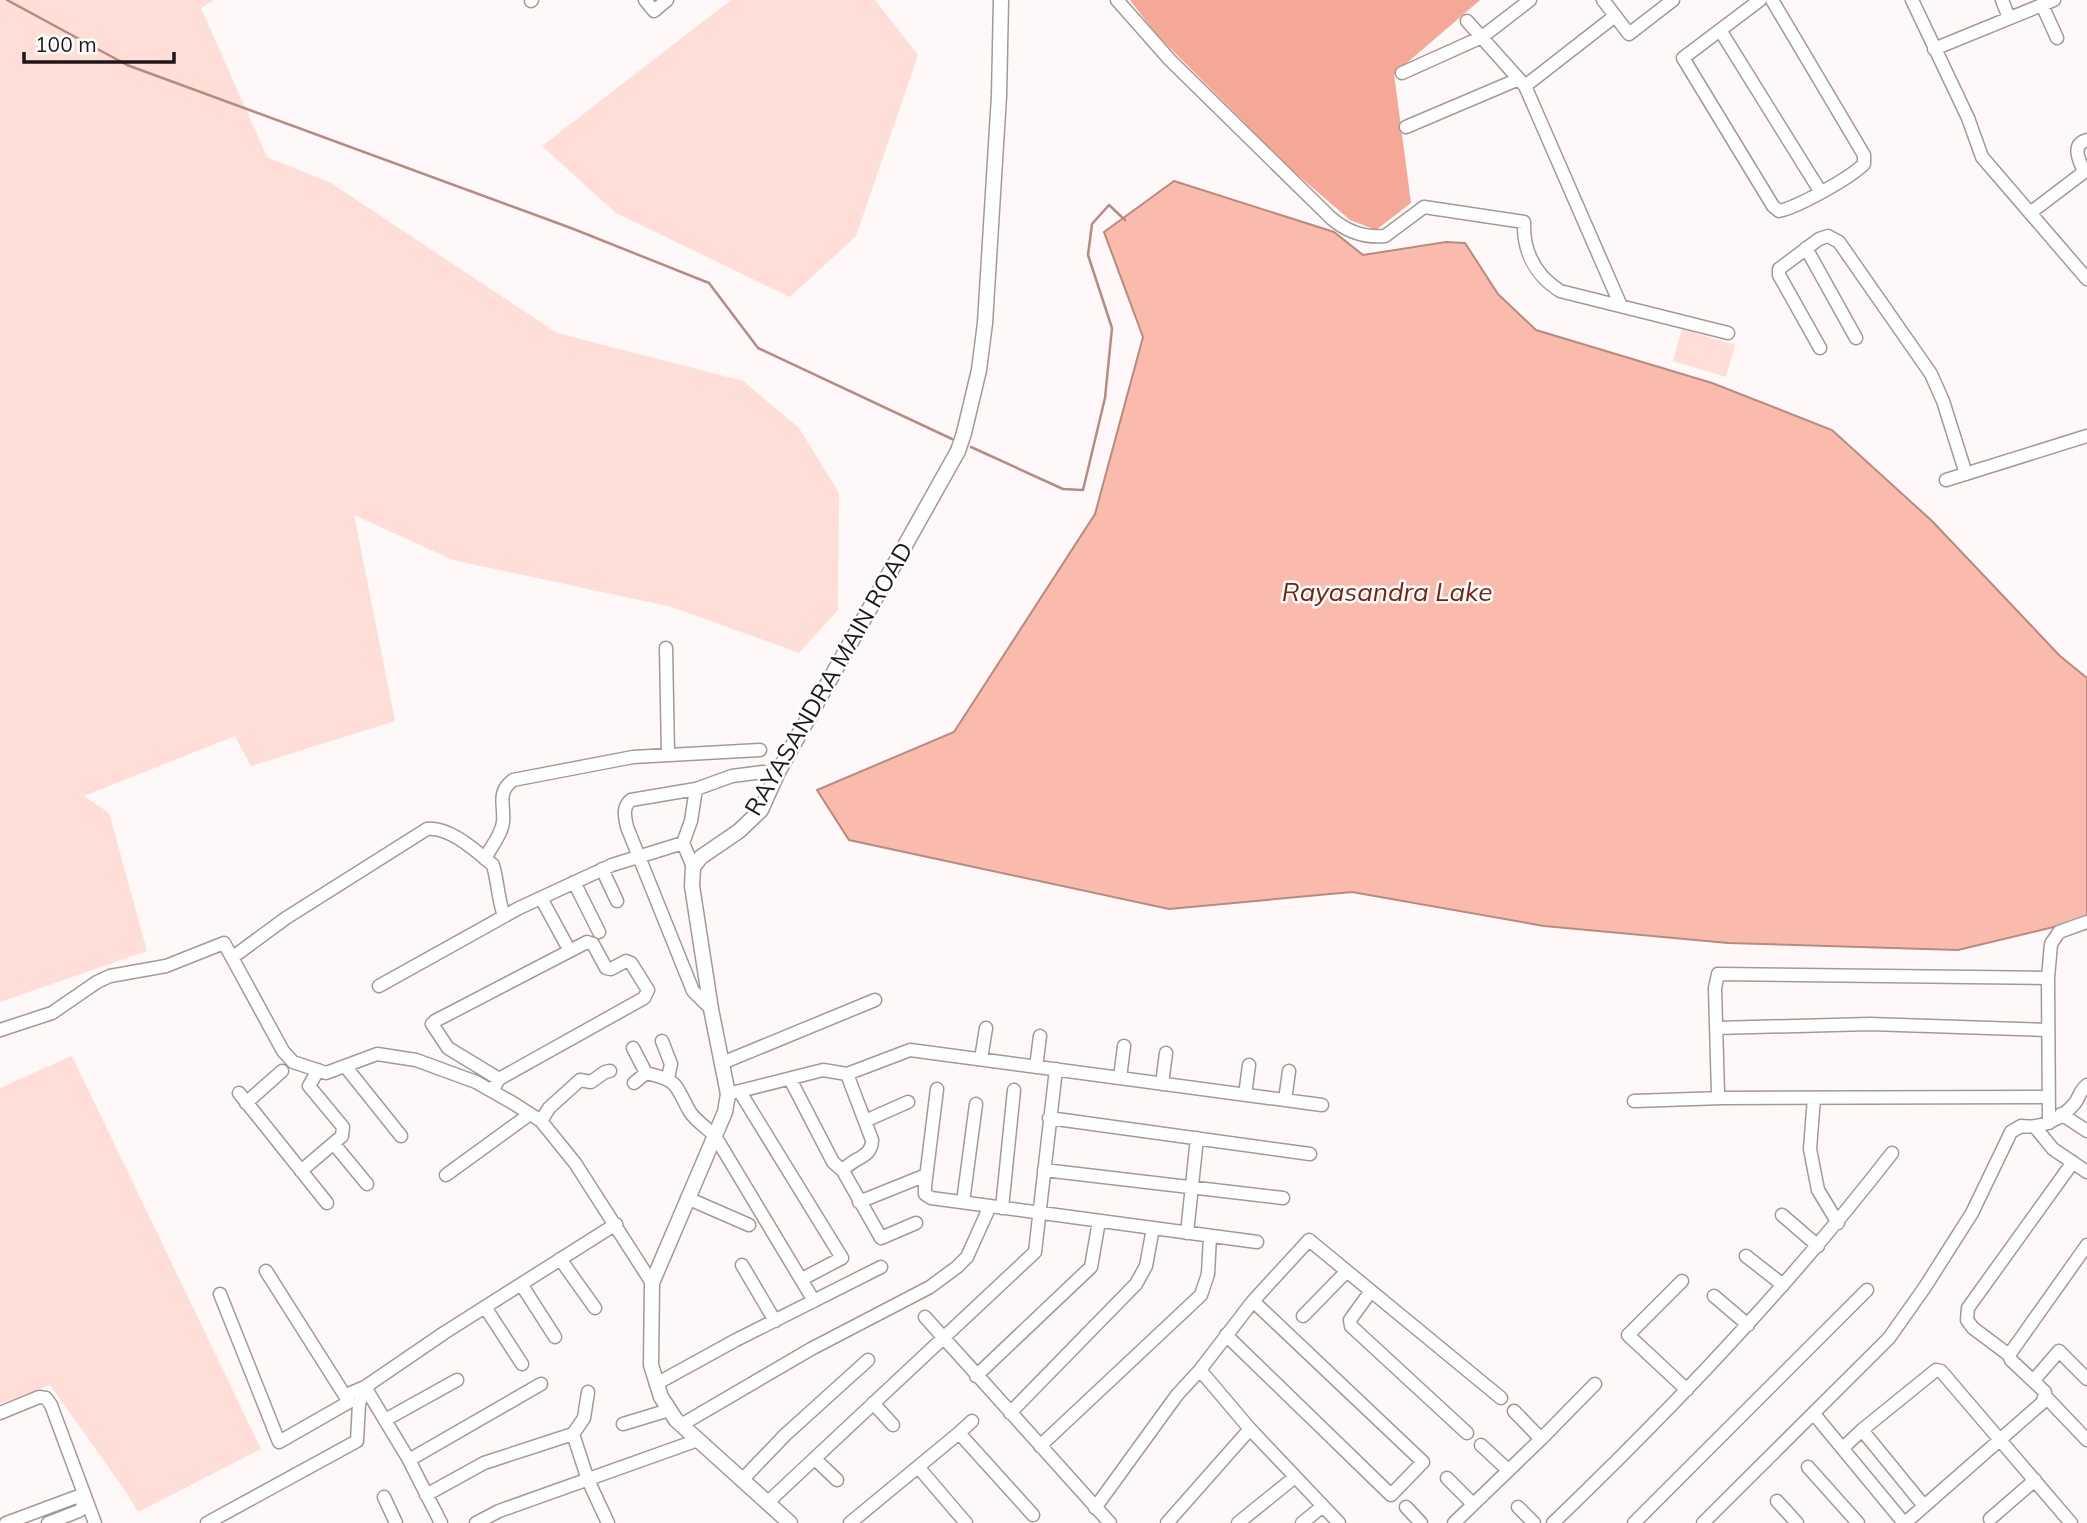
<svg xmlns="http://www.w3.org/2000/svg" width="2087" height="1523" viewBox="0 0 2087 1523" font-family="Mulish,sans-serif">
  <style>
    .green { fill: #feded6 }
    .forest { fill: #f5a896 }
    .water { fill: #fabbac; stroke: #b88a80; stroke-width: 2 }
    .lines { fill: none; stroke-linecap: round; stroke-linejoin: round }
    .stream { stroke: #b88a80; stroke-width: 2.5 }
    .minor-casing { stroke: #a49996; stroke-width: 15 }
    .tertiary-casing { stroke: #a49996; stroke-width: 17 }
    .minor { stroke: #fff; stroke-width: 12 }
    .tertiary { stroke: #fff; stroke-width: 14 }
    .labels { text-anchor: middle; stroke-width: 5; stroke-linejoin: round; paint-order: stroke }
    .street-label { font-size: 24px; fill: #1d1918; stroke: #fff }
    .water-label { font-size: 26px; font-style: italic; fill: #79210e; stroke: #fff }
  </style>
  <rect width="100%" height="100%" fill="#fef9f8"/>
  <!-- green -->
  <path class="green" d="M0 0H214L201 8 267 157 331 183 557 333 743 381 799 428 839 493 838 610 799 653 672 607 453 560 354 515 395 721 251 766 235 736 84 796 109 813 147 951 0 1002Z
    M731 0H875L918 55 856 236 790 297 616 213 542 146Z
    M1682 329 1735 345 1726 377 1673 361Z
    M72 1056 261 1449 138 1512 124 1489 50 1385 0 1404V1088Z"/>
  <!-- forest -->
  <path class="forest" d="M1130 0H1480L1394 74 1411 203 1376 230 1350 220 1292 170 1155 33Z"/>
  <!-- water -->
  <path class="water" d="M1174 181 1334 232 1363 255 1446 242 1465 243 1498 294 1536 330 1712 383 1832 430 1932 521 2060 656 2087 678V919L1958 950 1728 943 1544 926 1352 892 1169 909 849 840 817 790 954 732 1095 514 1143 337 1104 232Z"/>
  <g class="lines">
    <!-- stream -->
    <path class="stream" d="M7 0 127 65 571 228 709 283 758 348 952 439
      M971 447 1063 489 1083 490 1105 398 1112 328 1088 255 1092 224 1109 205 1125 220"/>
    <defs>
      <path id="minor" d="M645 0 654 11 667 0
        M1117 0 1170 60 1331 218C1347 232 1364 238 1385 236L1424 207 1524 222C1523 251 1535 275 1560 291L1728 333
        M1603 0 1629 34 1673 0
        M1760 0 1683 58 1773 206 1779 211C1798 207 1850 178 1864 164V155L1772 0
        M1912 0 1968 118 1982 157 2087 279
        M2002 0 2009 18
        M531 1 532 0
        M2042 5 2057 38
        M1467 21 1525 86 1621 306
        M1720 30 1820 191
        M1934 49 2054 0
        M1402 73 1482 37 1530 0
        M1525 86 1615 16
        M1406 127 1519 79
        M2030 213 2084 172C2080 161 2070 145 2087 140
        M1806 248 1856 338
        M1820 348 1779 275V269L1819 239 1828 236 1839 242 1931 374 1943 401 1966 474
        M1946 480 2087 436
        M666 648 668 755
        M485 859C490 848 502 834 503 822 505 805 496 793 513 780L633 757 760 750
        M693 867 683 843 691 821 696 789
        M602 869 617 901
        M574 882 599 932
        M541 898 566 944
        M233 957 286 918 427 829C449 826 476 851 493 865 498 883 498 899 504 916
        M379 986 519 908 612 865 683 843
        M711 1009 693 991 627 827C625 817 622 807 631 800L696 789 732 776 763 772
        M1716 1028 1870 1024 2048 1030
        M0 1030 52 1013 97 982 110 976 166 966 224 943 283 1051 293 1062 326 1073 377 1054 416 1060 476 1082 513 1103 541 1121 575 1163 652 1283
        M662 1041 671 1064 668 1078
        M633 1048 646 1073C680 1081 674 1084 690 1112 696 1121 707 1128 715 1136L814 1301
        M981 1059 986 1028
        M722 1063 875 1000
        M345 1066 401 1136
        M1036 1067 1040 1036
        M847 1074 872 1140C872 1159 852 1157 843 1171L881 1238 916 1223
        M1120 1078 1124 1046
        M790 1079 833 1162 843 1171
        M634 1083 646 1073
        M1162 1084 1166 1053
        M937 1089 925 1186V1194L931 1198 1257 1242
        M492 1091 499 1079 644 998 648 990 631 963 626 961 611 969 606 968 593 944 587 942 435 1021 432 1024 448 1048 499 1079
        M740 1092 842 1258 802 1279
        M239 1093 327 1203
        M728 1094 823 1070 847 1074 910 1050 1322 1105
        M1245 1095 1249 1065
        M1722 1098 1718 1094 1715 988 1718 974 2048 978
        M1814 1098 1810 1149 1818 1190 1838 1223
        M1285 1100 1289 1071
        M1634 1101 1722 1098 2049 1097
        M246 1103 282 1071
        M2061 1114 2087 1131
        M1049 1118 1310 1154
        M541 1121 549 1108 580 1080 591 1082 605 1072 610 1071
        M865 1121 908 1102
        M2049 1123 2048 978 2051 944 2059 932 2087 922
        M2035 1127 2053 1149 2087 1172
        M334 1144 367 1184
        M1044 1170 1283 1198
        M301 1171 342 1136 343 1127 309 1086 318 1070
        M446 1175 530 1114
        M687 1198 749 1225
        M859 1202 926 1175
        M963 1202 976 1104
        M1002 1208 1014 1090
        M1782 1215 1818 1246
        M1187 1233 1197 1138
        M1746 1256 1783 1285
        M560 1259 595 1308
        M742 1265 775 1321
        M1682 1281 1628 1335 1687 1390
        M521 1284 555 1337
        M1371 1291 1350 1320 1351 1326 1467 1433
        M220 1294 279 1442 349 1402 266 1271
        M1714 1296 1748 1325
        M485 1307 522 1364
        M1303 1316 1347 1271
        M925 1317 1110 1523
        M1226 1335 1391 1495 1423 1462 1253 1301
        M2009 1355 1973 1328 1967 1320 1968 1308 2073 1162
        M1200 1370 1250 1429 1339 1523
        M976 1376 1091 1267 1099 1221
        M2034 1380 2059 1351 2087 1379
        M656 1384 736 1340 881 1267
        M346 1395 365 1387 409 1460 441 1523
        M2045 1396 2087 1440
        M873 1403 893 1425
        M0 1413 39 1397 46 1398 51 1405 95 1523
        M1010 1413 1136 1284 1146 1266 1153 1228
        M1814 1414 1904 1523
        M385 1420 457 1380
        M623 1424 669 1410
        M681 1425 811 1349 930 1287 957 1267 967 1257 990 1206
        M1862 1430 1936 1370 1941 1371 2071 1523
        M959 1433 972 1421
        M573 1434 584 1418 588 1392
        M1541 1439 1595 1384
        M1481 1445 1508 1470
        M1040 1446 1201 1295 1208 1274 1210 1236
        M1843 1448 1862 1430 1924 1506
        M815 1459 837 1480
        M409 1460 541 1384
        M1808 1467 1858 1523
        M919 1468 966 1523
        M1447 1478 1473 1504
        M742 1480 785 1435 868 1360
        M426 1495 484 1463 573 1434 588 1480 608 1523
        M384 1497 396 1523
        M1777 1501 1797 1523
        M767 1503 1035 1252 1056 1069
        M1406 1507 1421 1523
        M1518 1507 1534 1523
        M1095 1508 1177 1395 1200 1370 1253 1301 1309 1240 1501 1398
        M1990 1519 2035 1480
        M6 1523 76 1497 87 1503 79 1511 48 1523
        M207 1523 357 1441 359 1404 365 1387 444 1333 616 1224
        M476 1523 499 1511 698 1440
        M850 1523 959 1433 1033 1515
        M1167 1523 1250 1429
        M1238 1523 1295 1477
        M1302 1523 1323 1506
        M1454 1523 1541 1439 1514 1411
        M1553 1523C1674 1407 1790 1285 1892 1153
        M1634 1523 1867 1290
        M1703 1523 1889 1338 1925 1287 1972 1213 2011 1132 2021 1126C2041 1129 2062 1119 2075 1103 2080 1096 2080 1090 2087 1085
        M1905 1523 2043 1402 2045 1392 2011 1360 2009 1355 2087 1245"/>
      <path id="tertiary" d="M790 1523 676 1420 661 1397 651 1365 652 1283 725 1112 728 1094 711 1009 692 886 693 867 701 857 739 831 761 810 778 772 958 451 964 433 979 370 985 323 999 96 1001 0"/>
    </defs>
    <!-- minor casing -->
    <use href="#minor" class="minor-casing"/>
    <!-- tertiary casing -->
    <use href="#tertiary" class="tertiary-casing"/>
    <!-- minor -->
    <use href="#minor" class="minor"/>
    <!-- tertiary -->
    <use href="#tertiary" class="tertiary"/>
  </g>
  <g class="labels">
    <!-- street labels -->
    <g class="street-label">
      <text transform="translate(829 679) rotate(-60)" y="8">RAYASANDRA MAIN ROAD</text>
    </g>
    <!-- water labels -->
    <g class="water-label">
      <text x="1387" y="601">Rayasandra Lake</text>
    </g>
  </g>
  <!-- scale -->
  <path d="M24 52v10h150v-10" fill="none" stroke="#1d1918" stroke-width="3.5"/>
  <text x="35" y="52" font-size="21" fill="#1d1918" stroke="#ffffff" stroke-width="5" paint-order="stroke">100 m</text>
</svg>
